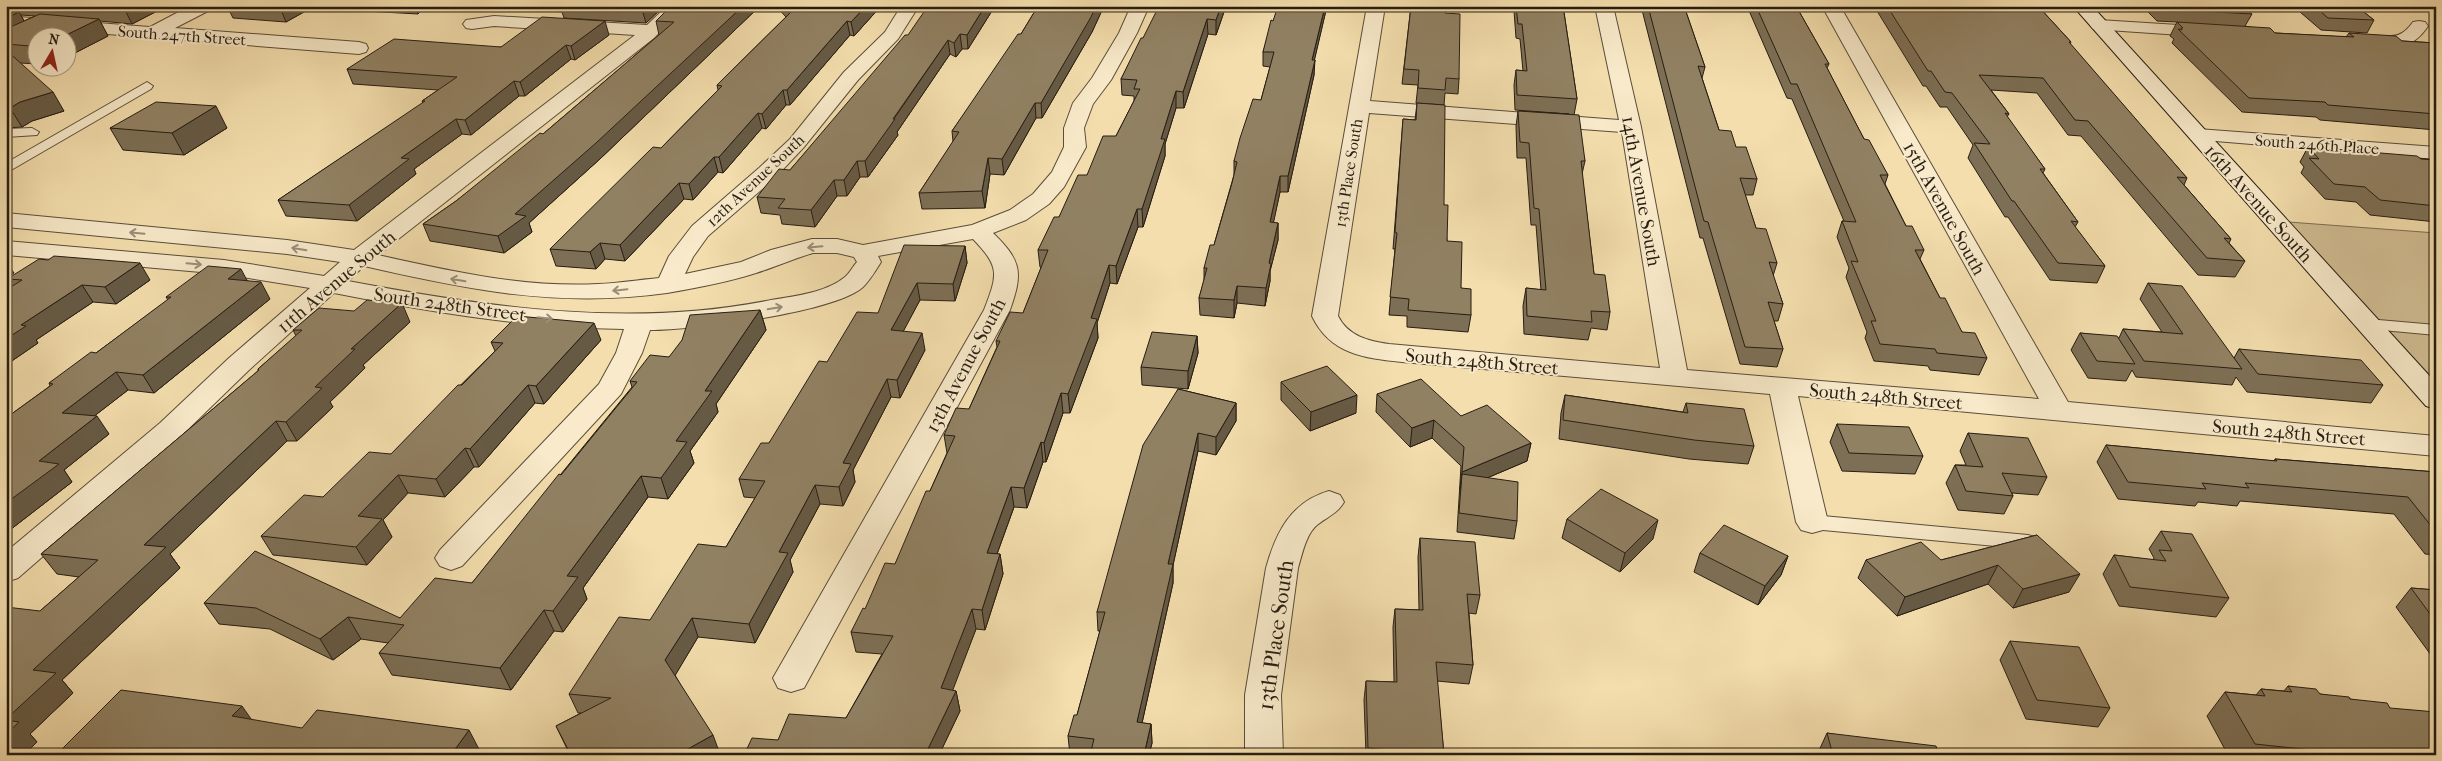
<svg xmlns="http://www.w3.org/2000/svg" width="2442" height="761" viewBox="0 0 2442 761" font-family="'IM FELL French Canon',serif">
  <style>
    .green { fill: #d1bd93; stroke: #7c6d53 }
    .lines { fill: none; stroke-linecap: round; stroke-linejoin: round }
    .lane-casing { stroke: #5a4d3a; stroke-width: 2 }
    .street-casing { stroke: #5a4d3a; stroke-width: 2 }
    .secondary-casing { stroke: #261d13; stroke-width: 2 }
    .lane { fill: #f8eaca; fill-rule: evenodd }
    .street { fill: #f8eaca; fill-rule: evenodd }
    .secondary { fill: #f8eaca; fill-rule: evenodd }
    .wall { fill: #7d6f55; stroke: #261d13; fill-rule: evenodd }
    .shaded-wall { fill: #665a45; stroke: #261d13 }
    .building { fill: #918163; stroke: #261d13 }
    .oneway { stroke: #9a8e78 }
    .labels { text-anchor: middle; stroke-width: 4; stroke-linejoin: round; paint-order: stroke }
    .far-street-label { font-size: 16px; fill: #261d13; stroke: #f8eaca }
    .street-label { font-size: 19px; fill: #261d13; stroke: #f8eaca }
    .near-street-label { font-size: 22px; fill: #261d13; stroke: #f8eaca }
  </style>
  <rect width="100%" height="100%" fill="#f4dead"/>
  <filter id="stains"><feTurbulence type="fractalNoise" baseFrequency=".004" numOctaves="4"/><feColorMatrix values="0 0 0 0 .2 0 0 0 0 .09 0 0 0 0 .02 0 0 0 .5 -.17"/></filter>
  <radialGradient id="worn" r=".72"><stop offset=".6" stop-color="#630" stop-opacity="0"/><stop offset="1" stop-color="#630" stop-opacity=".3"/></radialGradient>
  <!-- green -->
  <path class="green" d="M2275 221 2436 233V401Z"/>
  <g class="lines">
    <defs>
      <path id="lane" d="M147 82 153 86 151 89 6 173V163Z
        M32 128 39 132 37 135 6 137V129Z
        M2367 319 2436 325V335L2361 328 2359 324 2361 320Z
        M1812 515 2028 535 2035 537 2038 542 2035 547 2028 549 1812 529 1805 527 1802 522 1805 517Z"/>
      <path id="street" d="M190 6H213L210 10 175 28 359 42 366 44 368 48 366 52 359 54 6 26V16L150 27Z
        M667 6H686L654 38 378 255C450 271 524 288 598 284 618 283 638 280 659 278L669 256 692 226 759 168 790 139 844 72 885 32 900 8H912L915 12 898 39 858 80 804 147 775 178 708 236 693 257 685 274 741 262 771 250 812 239H837L863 245 972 225 1010 210 1033 194 1052 172 1064 147V128L1073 103 1092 78 1119 33 1131 6H1149L1137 33 1111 80 1093 104 1084 128 1086 147 1064 187 1049 204 1026 220 993 233C1022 261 1023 273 1010 310L804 688 791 692 778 688 773 678 984 310C998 274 1000 267 973 239L878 256 881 262C876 270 870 280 863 287 834 313 692 330 650 330L642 353 621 394 462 566 451 570 440 566 435 558 440 550 599 384 616 353 624 329C526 328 430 312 334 293L249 370 180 437 18 578 6 582V552L160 423 229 358 310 288 224 274 6 255V241L224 260 324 276 340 262 287 254 6 227V213L287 240 354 250 635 35 494 26 472 29 466 28 463 24 466 20 494 16 647 25ZM813 253H837L854 257 857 262C853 266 850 273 845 277 824 294 792 296 766 301 626 328 486 307 348 281L364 266C469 290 558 308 667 293 696 288 728 282 756 273 775 267 793 259 813 253Z
        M1367 6H1385L1370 101 1619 120 1595 6H1613L1641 127 1687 370 2039 399 1822 6H1840L2068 402 2436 436V456L1798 396 1828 522 1823 530 1812 533 1801 530 1796 522 1770 394 1402 362C1364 358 1330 354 1312 316ZM1369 113 1622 132 1660 368 1389 344C1368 341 1348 336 1338 316Z
        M2099 20 2210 27 2216 28 2219 32 2216 36 2210 37 2093 29 2090 25 2093 21Z
        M2419 21 2425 22 2428 26C2412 51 2388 52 2361 45L2359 41 2361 37C2384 31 2396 46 2413 22Z
        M2198 129 2436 147V159L2191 139 2188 135 2191 131Z
        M1329 491 1340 495 1344 502C1338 513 1327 517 1317 525 1306 534 1302 555 1298 568L1281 695 1283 755H1245V695L1266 568C1276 532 1291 502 1329 491Z"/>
      <path id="secondary" d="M2073 6H2092L2436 383V409L2426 406Z"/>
    </defs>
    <!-- lane casing -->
    <use href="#lane" class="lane-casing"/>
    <!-- street casing -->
    <use href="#street" class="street-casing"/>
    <!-- secondary casing -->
    <use href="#secondary" class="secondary-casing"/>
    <!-- lane -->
    <use href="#lane" class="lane"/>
    <!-- street -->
    <use href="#street" class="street"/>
    <!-- secondary -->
    <use href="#secondary" class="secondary"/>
  </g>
  <!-- wall -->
  <path class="wall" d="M6 6H167L132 24 100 21 108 36 69 56H68V38H38V64L20 63 64 111 32 121 22 127 6 128V11H7ZM21 15 35 16 24 21Z
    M227 6H425L418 14 311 8 286 22 233 18Z
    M527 6H664L646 23 564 18 562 12 528 9Z
    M671 6H760L601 158 529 223 532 232 504 253 430 241 423 224 456 201 543 134 659 35 656 21Z
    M776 6H881L854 36 850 35 790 105H786L766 129 762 128 723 173 718 172 693 200 684 199 625 261 605 259 596 269 556 266 550 249 661 148 718 90 717 85 786 17Z
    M995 6 968 49H962L956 57 950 54 897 132 898 135 868 177H860L847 196H837L815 227 782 224 780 215 761 213 757 197 790 170 908 35Z
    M1038 6H1104L1092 32 1042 118H1036L1004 175 990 174 985 208 922 209 919 193 953 142 952 131 1021 34Z
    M1226 6 1216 35 1208 34 1184 108H1176L1165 144V156L1143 227H1138L1117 284 1110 283 1097 323 1098 338 1070 413H1063L1046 462H1043L1027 508 1014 507 997 554H1000L1003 574 985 630 976 629 952 690 956 691 960 711 939 755H744L778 740 846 718 882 654 856 652 851 632 895 564 930 491 947 453 944 435 969 409 997 347 996 341 1023 313 1041 268 1040 267 1038 250 1059 217 1087 175 1116 136 1134 101V96L1122 95 1121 79 1143 38Z
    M1327 6 1314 60V75L1288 192H1280L1273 223H1278V240L1270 271V281L1265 306 1237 303 1234 318 1200 315 1199 298 1204 281V268L1214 245 1234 175V161L1261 100 1270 67 1263 66V52L1273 21Z
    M1411 6 1445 13 1459 79 1458 94 1445 93 1444 105 1416 103 1418 85 1402 84Z
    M1514 6H1563L1577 99 1574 115 1585 161 1582 174 1594 274 1610 312 1607 330 1591 328 1588 340 1524 334 1523 306 1526 288 1541 290 1536 225H1531L1526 158H1517L1516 126 1518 111 1569 114 1515 110 1514 85 1516 70 1523 71 1520 39 1516 38 1514 11Z
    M1641 6H1684L1705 67 1702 78 1719 130 1736 147 1757 179 1753 195H1745L1756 228 1777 263 1773 276 1783 304 1778 321H1774L1783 349 1777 367 1740 364 1703 238H1700Z
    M1747 6H1796L1829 64 1827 68 1864 139 1888 175 1885 184 1906 226 1924 250 1920 259 1940 298 1962 332 1987 358 1979 375 1930 370 1928 366 1874 361 1865 338 1867 332 1846 277 1849 268 1837 237 1842 221H1844L1792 99 1787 98Z
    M1874 6H2038L2071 42 2070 44 2187 178 2184 185 2231 239 2229 243 2245 261 2235 277 2198 275 2081 136 2068 135 2037 93 1991 90 2009 114 2007 117 2045 169 2043 173 2078 222 2075 227 2105 266 2097 283 2050 280 2008 217H2005L1968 158 1973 145 1947 107H1940L1926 86H1923Z
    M2142 6H2243L2252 14 2245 26 2275 33 2346 37 2349 33 2402 41 2436 43V130L2320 120 2316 117 2242 112 2172 43 2174 39 2170 36 2177 22 2157 21Z
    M2293 6H2356L2374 20 2367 33 2321 30Z
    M609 35 575 60 571 59 525 96H519L471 135 462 134 414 169 416 174 357 221 286 216 278 200 423 103 422 101 438 90 353 84 347 69 501 47Z
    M1417 103 1444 205 1447 241 1461 288 1471 315 1468 332 1407 327V316L1389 315 1395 249H1393L1403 119 1415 120Z
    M110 128H227L184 155 123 150Z
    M2308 147 2436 160V222L2370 215 2356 202 2325 199 2301 173 2304 167 2300 162Z
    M965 246 967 263 955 301 920 300 903 331 925 350 900 398 891 397 853 470 855 482 843 506 820 504 790 560 793 572 755 643 698 637 675 675 720 754 718 755H570L556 726 581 713H578L569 694 650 620 726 547 755 498 744 497 739 479 769 443 827 362 878 313Z
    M7 279 150 280 116 304 93 302 36 340 38 343 6 365 12 286Z
    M247 280 270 299 154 393 128 390 94 416 109 434 64 470 72 482 6 533V418L50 386 49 383 96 353 168 300 166 297Z
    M2148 283 2234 358 2239 349 2383 385 2371 403 2247 392 2236 377 2232 385 2136 377 2132 370 2126 381 2088 378 2071 350 2080 333 2119 338 2123 329 2162 332 2140 299Z
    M760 310 766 330 716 404 718 412 690 451 694 463 668 499 648 497 583 588 587 599 563 632 554 631 511 690 392 675 379 653 388 643 361 639 333 660 270 629 219 624 204 603 400 618 472 583 632 387 630 381 669 357Z
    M410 322 363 365 365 368 330 402 333 407 297 441H287L170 554 180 568 62 680 73 693 30 734 37 742 24 755 40 611 79 577 57 574 41 554 258 371V369L296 336 293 330Z
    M1197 336 1198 353 1188 389 1142 385 1141 367Z
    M601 340 544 404 535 403 479 467H474L445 497 408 493 383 520 392 537 367 565 273 555 261 536 391 454 495 351 491 342Z
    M1281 382 1356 413 1310 431 1281 400Z
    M1178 389 1236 403V421L1216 455 1198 451 1173 565V583L1142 723 1151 724 1152 743 1149 755H1070L1068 736 1077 715 1100 631H1098L1097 612Z
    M1377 394 1461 416 1531 443 1527 461 1487 478 1517 521 1514 539 1457 532 1461 466 1432 438 1410 447 1376 412Z
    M1565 395 1683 412 1686 403 1754 446 1748 464 1689 459 1559 439 1561 413Z
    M1837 424 1923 456 1915 474 1842 471 1830 442Z
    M1968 433 2047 477 2038 495 2012 493 2013 496 2004 514 1958 510 1946 483 1955 465H1966L1960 451Z
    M2106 445 2274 461 2275 459 2436 472V555L2425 554 2394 514 2240 501 2237 506 2198 502 2195 506 2118 499 2097 462Z
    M1567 519 1653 539 1620 572 1562 538Z
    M2161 531 2229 598 2216 617 2119 606 2103 574 2114 555 2153 560 2154 558 2149 549Z
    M2037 535 2069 592 2013 608 1988 584 1897 616 1858 578 1866 560H1941Z
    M1420 538 1480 595 1476 614 1469 613 1473 665 1469 684 1437 681 1444 755H1366L1364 700 1366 681 1394 682 1393 627 1395 609 1419 610 1418 557Z
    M1700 553 1788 556 1781 575 1758 605 1694 572Z
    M2411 588 2436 590V662L2396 607Z
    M2010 641 2110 708 2098 727 2026 719 2000 660Z
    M2288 686 2320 694 2350 699 2390 708 2436 755H2228L2207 716 2225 692 2256 695 2261 689 2284 691Z
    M1827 733 1939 755H1817Z"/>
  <!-- shaded-wall -->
  <path class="shaded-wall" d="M133 6H167L132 24 125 10Z
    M288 6H310L311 8 286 22 281 10Z
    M414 6H425L418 14Z
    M646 6H664L646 23 642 9Z
    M743 6H760L601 158 529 223 532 232 504 253 498 236 515 214Z
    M866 6H881L854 36 851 22Z
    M985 6H995L968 49 967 35Z
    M1096 6H1104L1092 32 1042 118 1041 103Z
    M1221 6H1226L1216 35V20Z
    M1325 6H1327L1311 75 1312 60Z
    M19 12 29 30 6 40V18Z
    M99 19 108 36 69 56 68 54V38H60Z
    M1207 19 1208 34 1184 108 1183 92Z
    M605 21 609 35 575 60 571 46Z
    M847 21 850 35 790 105 787 90Z
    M960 34 962 49 956 57 954 43Z
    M948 40 950 54 897 132 898 135 868 177 865 161Z
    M38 43V59L30 46Z
    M566 45 571 59 525 96 520 82Z
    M1315 60 1314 75 1288 192V176Z
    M514 81 519 96 471 135 465 120Z
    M783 90 786 105 766 129 762 114Z
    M1176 91V108L1165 144V156L1143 227 1142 209 1161 139Z
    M53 92 64 111 32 121 22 127 10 108 20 102Z
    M1035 103 1036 118 1004 175 1002 159Z
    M216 106 227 128 184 155 172 133Z
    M758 113 762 128 723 173 719 157Z
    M456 119 462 134 414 169 416 174 357 221 349 205 401 158Z
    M714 157 718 172 693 200 689 184Z
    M988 158 990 174 985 208 982 191Z
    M857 161 860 177 847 196 844 180Z
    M1280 176V192L1270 239V222Z
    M834 180 837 196 815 227 811 210Z
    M679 183 684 199 625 261 620 245Z
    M1137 209 1138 227 1117 284 1116 266Z
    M1278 223V240L1270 271V281L1265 306 1266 288 1269 263Z
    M600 243 605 259 596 269 590 252Z
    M965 246 967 263 955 301 953 284Z
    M6 261 14 273 6 278Z
    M140 263 150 280 116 304 105 287Z
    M1109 265 1110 283 1097 323 1098 338 1070 413 1068 394 1091 318Z
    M241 269 250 286 228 279Z
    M261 282 270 299 154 393 143 375Z
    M917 283 920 300 895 347 891 330Z
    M82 285 93 302 36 340 38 343 6 365V339L21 325Z
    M1237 286V303L1234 318V300Z
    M402 303 410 322 363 365 365 368 330 402 333 407 297 441 286 422 315 387 351 349Z
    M760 310 766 330 716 404 718 412 690 451 694 463 668 499 661 478 676 441 705 391Z
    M594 323 601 340 544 404 536 386Z
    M922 333 925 350 900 398 897 380Z
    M1197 336 1198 353 1188 389V371Z
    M116 372 128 390 75 431 62 413Z
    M887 379 891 397 853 470 855 482 843 506 839 487 843 463Z
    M528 385 535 403 479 467 470 449Z
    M1061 393 1063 413 1046 462 1044 443Z
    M1357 395 1356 413 1310 431 1311 412Z
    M1236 403V421L1216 455V437Z
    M97 416 109 434 64 470 72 482 6 533V503L39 461Z
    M1434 420 1432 438 1410 447 1412 428Z
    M276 421 287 441 170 554 180 568 62 680 73 693 30 734 37 742 24 755H6V719L33 670 144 545Z
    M1198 433V451L1173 565V583L1138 741 1137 722 1168 564Z
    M1041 442 1043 462 1027 508 1024 488Z
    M1531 443 1527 461 1461 489 1462 474 1460 490 1462 472Z
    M465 448 474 467 445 497 436 479Z
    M398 475 408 493 383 520 392 537 367 565 356 547 358 516Z
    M641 476 648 497 583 588 587 599 563 632 553 611 567 576Z
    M815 485 820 504 790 560 793 572 755 643 749 624 779 552Z
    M1011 487 1014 507 990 573 987 553Z
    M1658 520 1653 539 1620 572 1625 553Z
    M1000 554 1003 574 985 630 982 610Z
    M1788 556 1781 575 1758 605 1765 586Z
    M1998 565 1988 584 1897 616 1905 597Z
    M2080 574 2069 592 2013 608 2023 589Z
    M972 609 976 629 946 708 941 688Z
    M544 610 554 631 511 690 500 668Z
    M348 617 361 639 333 660 320 639Z
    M692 618 698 637 673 679 665 660Z
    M956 691 960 711 939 755H925Z
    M242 706 261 733 232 716Z
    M1151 724 1152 743 1149 755H1144Z
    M469 730 482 755H451Z
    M713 735 720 754 718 755H677Z"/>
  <!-- building -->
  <path class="building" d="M73 6H133L125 10Z
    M227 6H288L281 10Z
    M588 6H646L642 9Z
    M671 6H743L596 143 515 214 526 216 498 236 423 224 456 201 540 133 543 134 674 22 656 21Z
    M787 6H866L851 22 847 21 787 90H783L762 114 758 113 719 157H714L689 184 679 183 620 245 600 243 590 252 550 249 653 147 661 148 722 86 717 85 792 11Z
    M928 6H985L967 35 960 34 954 43 948 40 893 119H895L865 161H857L844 180H834L811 210 778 208 785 199 757 197 779 169 790 170 905 35H908Z
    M1038 6H1096L1091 17 1041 103H1035L1002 159 988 158 982 191 919 193 959 132 952 131 1018 34H1021Z
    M1159 6H1221L1216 20 1207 19 1183 92 1176 91 1161 139H1165L1142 209H1137L1116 266 1109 265 1091 318 1097 319 1068 394 1061 393 1044 443 1041 442 1024 488 1011 487 987 553 1000 554 982 610 972 609 941 688 956 691 925 755H744L752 738 778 740 789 714 846 718 893 636 851 632 863 608 865 609 885 563 895 564 926 491H930L955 436 944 435 956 408 969 409 1000 341H996L1010 312 1023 313 1048 250H1038L1054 217H1059L1078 175H1087L1103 136H1116L1140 89H1134L1137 80 1121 79 1141 38H1143Z
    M1278 6H1325L1312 60H1315L1288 176H1280L1270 222 1278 223 1269 263 1271 264 1266 288 1237 286 1234 300 1199 298 1207 268H1204L1210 245H1214L1232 183 1237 162 1234 161 1240 138 1253 99 1261 100 1274 52H1263L1271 20 1273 21Z
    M1411 6H1445V13L1460 14 1459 79 1446 78 1445 90 1418 88 1419 70 1404 69Z
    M1516 6H1563L1577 99 1517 95 1516 70 1527 71 1522 24H1518Z
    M1648 6H1684L1705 67 1698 66 1719 130 1731 131 1736 147H1746L1757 179 1740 178 1756 228 1766 229 1777 263 1769 262 1783 304 1768 302 1783 349 1745 347 1708 222 1704 221Z
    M1756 6H1796L1829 64H1825L1864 139 1869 140 1888 175H1880L1906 226H1912L1924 250H1915L1940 298H1945L1962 332 1975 333 1987 358 1937 353 1935 349 1880 344 1871 321H1876L1851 261 1858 262 1842 221 1856 222 1797 84H1791Z
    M1887 6H2038L2071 42H2069L2187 178 2177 177 2231 239 2224 238 2245 261 2207 258 2088 121 2075 120 2043 78 1979 75 2009 114 2005 113 2045 169H2040L2078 222 2071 221 2105 266 2058 263 2014 201H2012L1974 143 1990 144 1952 93 1945 92 1931 71H1928Z
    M2160 6H2243L2252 14 2162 9Z
    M2314 6H2356L2374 20 2328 18Z
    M6 11 19 12 6 18Z
    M40 14 99 19 60 38H38V43L30 46 6 44V29Z
    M542 17 605 21 571 46 566 45 520 82 514 81 465 120 456 119 401 158 409 159 349 205 278 200 425 101H422L457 77 347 69 394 39 501 47Z
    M2177 22 2270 28 2275 33 2354 37 2349 33 2396 36 2402 41 2436 43V114L2328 105 2325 102 2249 98 2178 29 2182 30 2181 28H2183Z
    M6 50 53 92 20 102 10 108H6Z
    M156 102 216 106 172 133 110 128Z
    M1417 103 1445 105 1444 205H1448L1447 241 1462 242 1461 288 1471 289V315L1408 310 1409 299 1390 297 1397 233 1395 232 1403 119 1416 120Z
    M1518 111 1579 115 1585 161H1581L1594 274 1605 275 1610 312 1591 311 1592 322 1527 316 1526 288 1546 290 1539 209 1534 208 1529 143 1520 142Z
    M2308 147 2417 156 2421 159 2436 160V206L2380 200 2365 187 2334 184 2309 158 2319 159Z
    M904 245 965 246 953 284 917 283 891 330 922 333 897 380 887 379 843 463 851 464 839 487 815 485 779 552 788 553 749 624 692 618 665 660 713 735 677 755H571L556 726 611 698 569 694 619 617 650 620 698 544 726 547 765 481 739 479 761 443H769L819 361 827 362 857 312 878 313Z
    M54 256 140 263 105 287 82 285 21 325 26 326 6 339V290L22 280 7 279 39 259 48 260Z
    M208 266 241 269 228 279 261 282 143 375 116 372 62 413 97 416 39 461 59 464 6 503V418L53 384 49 383 91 352 96 353 171 297H166Z
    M2148 283 2182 286 2242 369 2144 361 2123 329 2183 334Z
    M367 300 402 303 351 349H355L315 387 322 388 286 422 276 421 144 545 166 547 33 670 56 673 6 719V607L40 611 98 560 41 554 259 370 258 369 302 330H293L319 308 354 311Z
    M760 310 705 391H712L676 441 687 442 661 478 641 476 567 576 578 577 553 611 544 610 500 668 379 653 404 625 348 617 320 639 256 608 204 603 255 551 400 618 435 578 472 583 559 474 561 475 637 382 630 381 650 355 669 357 682 340 690 315Z
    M517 316 594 323 536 386 528 385 470 449 465 448 436 479 398 475 358 516 382 519 356 547 261 536 304 495 323 497 369 452 391 454 458 385H462L503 343 491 342Z
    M1152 332 1197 336 1188 371 1141 367Z
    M2080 333 2117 336 2135 364 2097 361Z
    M2239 349 2361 360 2383 385 2258 374Z
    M1327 366 1357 395 1311 412 1281 382Z
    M1421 379 1461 416 1487 405 1531 443 1462 472 1464 447 1434 420 1412 428 1377 394Z
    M1178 389 1236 403 1216 437 1198 433 1168 564H1173L1137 722 1151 724 1144 755H1090L1094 739 1068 736 1074 715H1077L1105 612H1097L1143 445Z
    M1565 395 1688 413 1686 403 1744 409 1754 446 1694 440 1563 420Z
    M1837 424 1909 427 1923 456 1849 453Z
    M1968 433 2028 438 2047 477 2002 473 2013 496 1966 491 1955 465 1983 467Z
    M2106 445 2277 461 2275 459 2436 472V532L2408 497 2245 483 2249 488 2202 483 2206 489 2128 482Z
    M1462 474 1518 482 1517 521 1459 513Z
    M1601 489 1658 520 1625 553 1567 519Z
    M1724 525 1788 556 1765 586 1700 553Z
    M2161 531 2192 534 2229 598 2130 587 2114 555 2166 561 2159 550 2172 551Z
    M2037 535 2080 574 2023 589 1998 565 1905 597 1866 560 1921 542 1941 560Z
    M1420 538 1475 542 1480 595 1467 594 1473 665 1436 662 1444 755H1391L1390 750 1368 748 1366 681 1397 682 1395 609 1423 610Z
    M2411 588 2436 590V622Z
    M2010 641 2079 647 2110 708 2037 700Z
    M2288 686 2316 689 2320 694 2349 697 2350 699 2387 703 2390 708 2436 712V755H2358L2255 744 2225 692 2265 696 2261 689 2292 692Z
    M121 690 242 706 232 716 302 728 317 710 469 730 451 755H56Z
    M6 720 19 722 6 734Z
    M1827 733 1936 746 1939 755H1833Z"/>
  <!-- one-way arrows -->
  <defs><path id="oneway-shaft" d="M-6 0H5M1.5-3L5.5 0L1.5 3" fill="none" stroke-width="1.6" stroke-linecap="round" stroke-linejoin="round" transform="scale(1.25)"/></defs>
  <g class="oneway">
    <use href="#oneway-shaft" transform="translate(137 233) rotate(-175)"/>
    <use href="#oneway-shaft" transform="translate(815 247) rotate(175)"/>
    <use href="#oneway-shaft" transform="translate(299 249) rotate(-171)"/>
    <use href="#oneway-shaft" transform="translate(194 264) rotate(5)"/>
    <use href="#oneway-shaft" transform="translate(458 280) rotate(-170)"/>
    <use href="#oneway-shaft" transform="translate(620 290) rotate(174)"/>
    <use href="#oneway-shaft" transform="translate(775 308) rotate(-10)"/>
    <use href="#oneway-shaft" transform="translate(545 318) rotate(6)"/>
  </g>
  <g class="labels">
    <!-- far-street labels -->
    <g class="far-street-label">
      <text transform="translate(182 35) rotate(4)" y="6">South 247th Street</text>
      <text transform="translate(2317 144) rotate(4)" y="6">South 246th Place</text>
      <text transform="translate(1348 173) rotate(-81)" y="6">13th Place South</text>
      <text transform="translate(755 180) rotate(-43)" y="6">12th Avenue South</text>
    </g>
    <!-- street labels -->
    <g class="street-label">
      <text transform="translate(1642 191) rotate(80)" y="7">14th Avenue South</text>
      <text transform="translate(2259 203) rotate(48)" y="7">16th Avenue South</text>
      <text transform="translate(1945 208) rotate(61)" y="7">15th Avenue South</text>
      <text transform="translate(336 281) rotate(-40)" y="7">11th Avenue South</text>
      <text transform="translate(450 304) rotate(8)" y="7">South 248th Street</text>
      <text transform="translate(1482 361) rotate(5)" y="7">South 248th Street</text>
      <text transform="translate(965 365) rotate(-62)" y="7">13th Avenue South</text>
      <text transform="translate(1886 396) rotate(5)" y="7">South 248th Street</text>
      <text transform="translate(2289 432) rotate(5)" y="7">South 248th Street</text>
    </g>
    <!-- near-street labels -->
    <g class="near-street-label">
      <text transform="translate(1275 635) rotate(-82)" y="8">13th Place South</text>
    </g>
  </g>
  <!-- margin -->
  <rect width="2442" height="761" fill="none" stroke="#f4dead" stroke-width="25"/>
  <rect x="8" y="8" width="2427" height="746" fill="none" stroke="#261d13" stroke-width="2.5"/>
  <rect x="12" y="12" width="2417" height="736" fill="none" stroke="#261d13"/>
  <!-- north arrow -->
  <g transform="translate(52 52) rotate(9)"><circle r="24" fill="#f8eaca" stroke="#a49881"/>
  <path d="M0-4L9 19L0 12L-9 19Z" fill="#8f2418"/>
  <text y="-8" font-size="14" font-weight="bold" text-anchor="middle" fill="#261d13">N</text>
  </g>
  <rect width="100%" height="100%" filter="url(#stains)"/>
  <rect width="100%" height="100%" fill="url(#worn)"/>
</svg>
